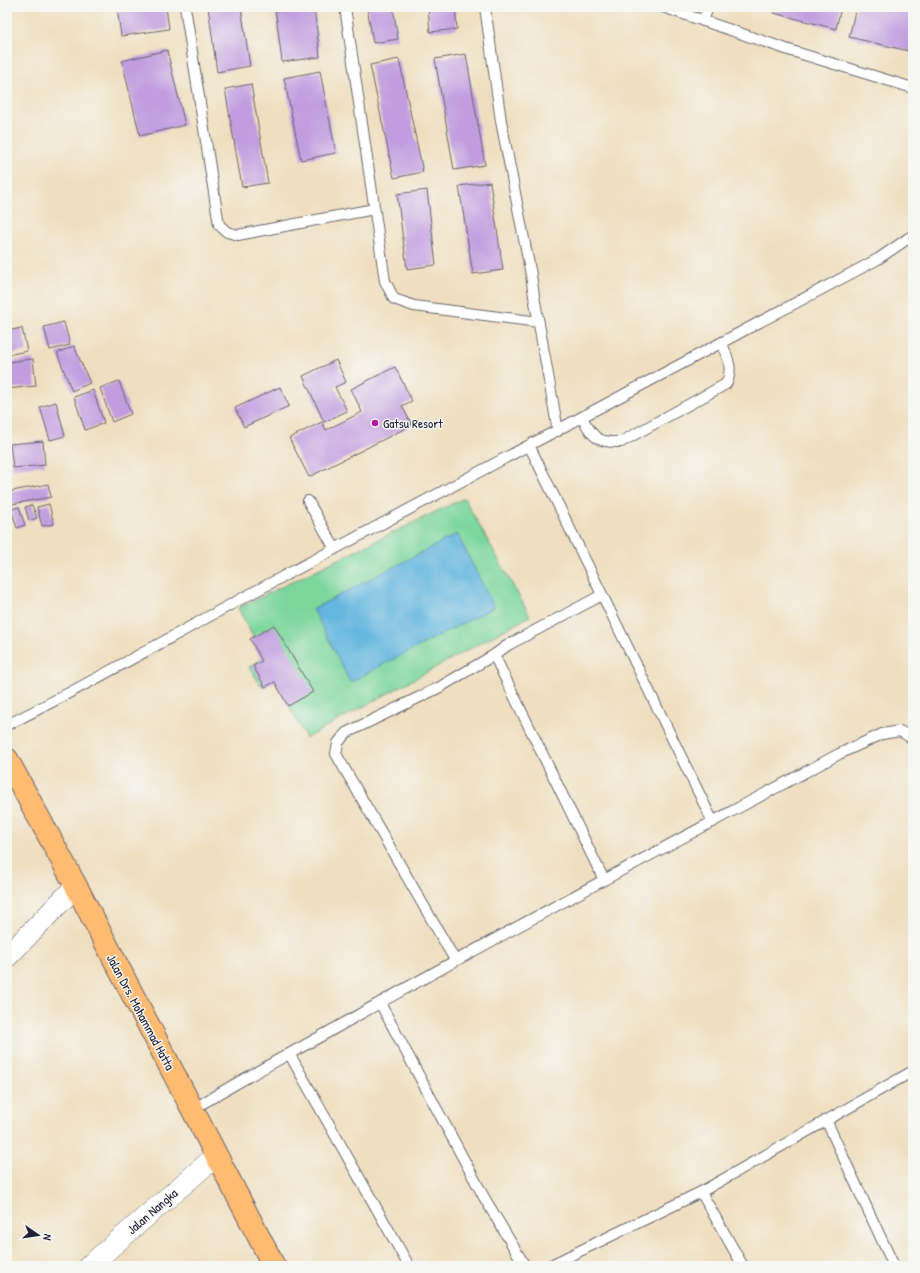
<svg xmlns="http://www.w3.org/2000/svg" width="920" height="1273" viewBox="0 0 920 1273" font-family="'Patrick Hand',sans-serif">
  <style>
    .green { fill: #7cd69c; stroke: #4f7c6c }
    .water { fill: #64b6df; stroke: #436c8d }
    .building { fill: #c19ddf }
    .lines { fill: none; stroke-linecap: round; stroke-linejoin: round }
    .lane-casing { stroke: #6a646a; stroke-width: 12 }
    .street-casing { stroke: #6a646a; stroke-width: 22 }
    .primary-casing { stroke: #6a646a; stroke-width: 24 }
    .lane { stroke: #fff; stroke-width: 10 }
    .street { stroke: #fff; stroke-width: 21 }
    .primary { stroke: #ffbb71; stroke-width: 22 }
    .poi-dot { fill: #b5179e; stroke: #f6f6f2; stroke-width: 1.5 }
    .labels { text-anchor: middle; stroke-width: 3; stroke-linejoin: round; paint-order: stroke }
    .poi-label { font-size: 13px; fill: #22223b; stroke: #f6f6f2; text-anchor: start }
    .street-label { font-size: 13px; fill: #22223b; stroke: #f6f6f2 }
  </style>
  <rect width="100%" height="100%" fill="#f6f6f2"/>
  <filter id="ink" filterUnits="userSpaceOnUse"><feTurbulence type="fractalNoise" baseFrequency=".025" numOctaves="2"/><feDisplacementMap in="SourceGraphic" scale="8" xChannelSelector="R" yChannelSelector="G"/><feConvolveMatrix kernelMatrix="1 2 1 2 8 2 1 2 1" color-interpolation-filters="sRGB"/></filter>
  <filter id="wash" filterUnits="userSpaceOnUse"><feTurbulence type="fractalNoise" baseFrequency=".012" numOctaves="4" result="noise"/><feDisplacementMap in="SourceGraphic" scale="16" xChannelSelector="R" yChannelSelector="G"/><feGaussianBlur stdDeviation="0.9" result="paint"/><feColorMatrix in="noise" values="0 0 0 0 0 0 0 0 0 0 0 0 0 0 0 0 0 1.4 0 .05"/><feComposite in="paint" operator="in"/></filter>
  <g filter="url(#wash)">
    <rect width="100%" height="100%" fill="#efdfc0"/>
    <!-- green -->
    <path class="green" d="M464 498 530 616 306 738 275 679 262 687 249 667 264 658 238 608Z"/>
    <!-- water -->
    <path class="water" d="M457 534 494 607 350 682 313 609Z"/>
    <g id="blocks">
      <!-- building -->
      <path class="building" d="M117 7H166L169 29 121 36Z
        M208 7H241L250 66 217 72Z
        M275 7H314L320 57 282 62Z
        M367 7H393L398 39 373 43Z
        M428 7H455L457 29 430 32Z
        M776 7H841L836 29 774 13Z
        M856 7H904L913 9V52L849 37Z
        M167 50 185 125 140 136 122 61Z
        M466 54 485 165 454 170 435 59Z
        M399 59 423 172 394 178 370 65Z
        M320 71 336 153 301 160 284 78Z
        M251 84 268 183 242 187 225 89Z
        M490 182 503 270 473 274 459 186Z
        M427 190 436 265 407 269 397 194Z
        M64 322 70 345 50 350 44 327Z
        M22 328 27 351 7 355V331Z
        M74 346 90 383 72 391 57 353Z
        M33 359 36 386 7 389V362Z
        M336 360 346 382 335 387 347 411 324 422 303 376Z
        M395 367 412 401 402 406 412 425 309 477 289 438 322 422 326 430 362 412 351 389Z
        M119 381 131 414 112 422 100 388Z
        M280 387 289 406 244 427 235 408Z
        M93 390 104 423 85 430 74 397Z
        M56 402 65 436 50 440 40 407Z
        M43 441 45 465 13 468 10 444Z
        M48 484 51 497 7 505V492Z
        M49 504 54 524 42 526 37 507Z
        M32 505 37 518 29 521 25 507Z
        M19 507 25 525 17 528 11 509Z
        M274 625 313 692 288 706 275 682 265 687 253 666 262 661 250 639Z"/>
    </g>
  </g>
  <g filter="url(#ink)">
    <use href="#blocks" fill-opacity="0" stroke="#6a646a" stroke-width="1"/>
    <g class="lines">
      <defs>
        <path id="lane" d="M185 7 219 225 227 232 238 235 374 209
          M345 7 385 281 394 299 414 306 539 322
          M485 7 501 121 531 275 534 296 558 431
          M663 7 792 51 913 88
          M703 21 708 7
          M582 418C594 438 597 443 621 442L726 384C734 368 727 358 722 343
          M530 447 713 822
          M308 501 335 549
          M602 595 508 645 494 655 604 880
          M7 725C96 681 182 630 269 584 473 476 676 368 878 259L913 235
          M455 960 336 754 338 743 346 733 440 687 494 655
          M380 1003 485 1199 525 1266
          M290 1055 409 1266
          M192 1110C244 1077 300 1049 353 1018 513 927 677 841 839 754L882 734 900 731 913 739
          M826 1120 894 1266
          M701 1192 743 1266
          M549 1266 701 1192 913 1071"/>
        <path id="street" d="M7 957 76 886
          M89 1266 216 1156"/>
        <path id="primary" d="M7 759 76 886 274 1266"/>
      </defs>
      <!-- lane casing -->
      <use href="#lane" class="lane-casing"/>
      <!-- street casing -->
      <use href="#street" class="street-casing"/>
      <!-- primary casing -->
      <use href="#primary" class="primary-casing"/>
      <!-- lane -->
      <use href="#lane" class="lane"/>
      <!-- street -->
      <use href="#street" class="street"/>
      <!-- primary -->
      <use href="#primary" class="primary"/>
    </g>
  </g>
  <!-- markers -->
  <circle class="poi-dot" cx="375" cy="423" r="4"/>
  <g class="labels">
    <!-- poi labels -->
    <g class="poi-label">
      <text x="383" y="428">Gatsu Resort</text>
    </g>
    <!-- street labels -->
    <g class="street-label">
      <text transform="translate(141 1012) rotate(62)" y="5">Jalan Drs. Mohammad Hatta</text>
      <text transform="translate(152 1211) rotate(-41)" y="5">Jalan Nangka</text>
    </g>
  </g>
  <!-- margin -->
  <rect width="920" height="1273" fill="none" stroke="#f6f6f2" stroke-width="24"/>
  <!-- north arrow -->
  <g transform="translate(38 1235) rotate(103)" stroke="#f6f6f2" stroke-width="3" paint-order="stroke">
  <path d="M0-3L7 15L0 10L-7 15Z" fill="#22223b"/>
  <text y="-6" font-size="11" font-weight="bold" text-anchor="middle" fill="#22223b">N</text>
  </g>
</svg>
